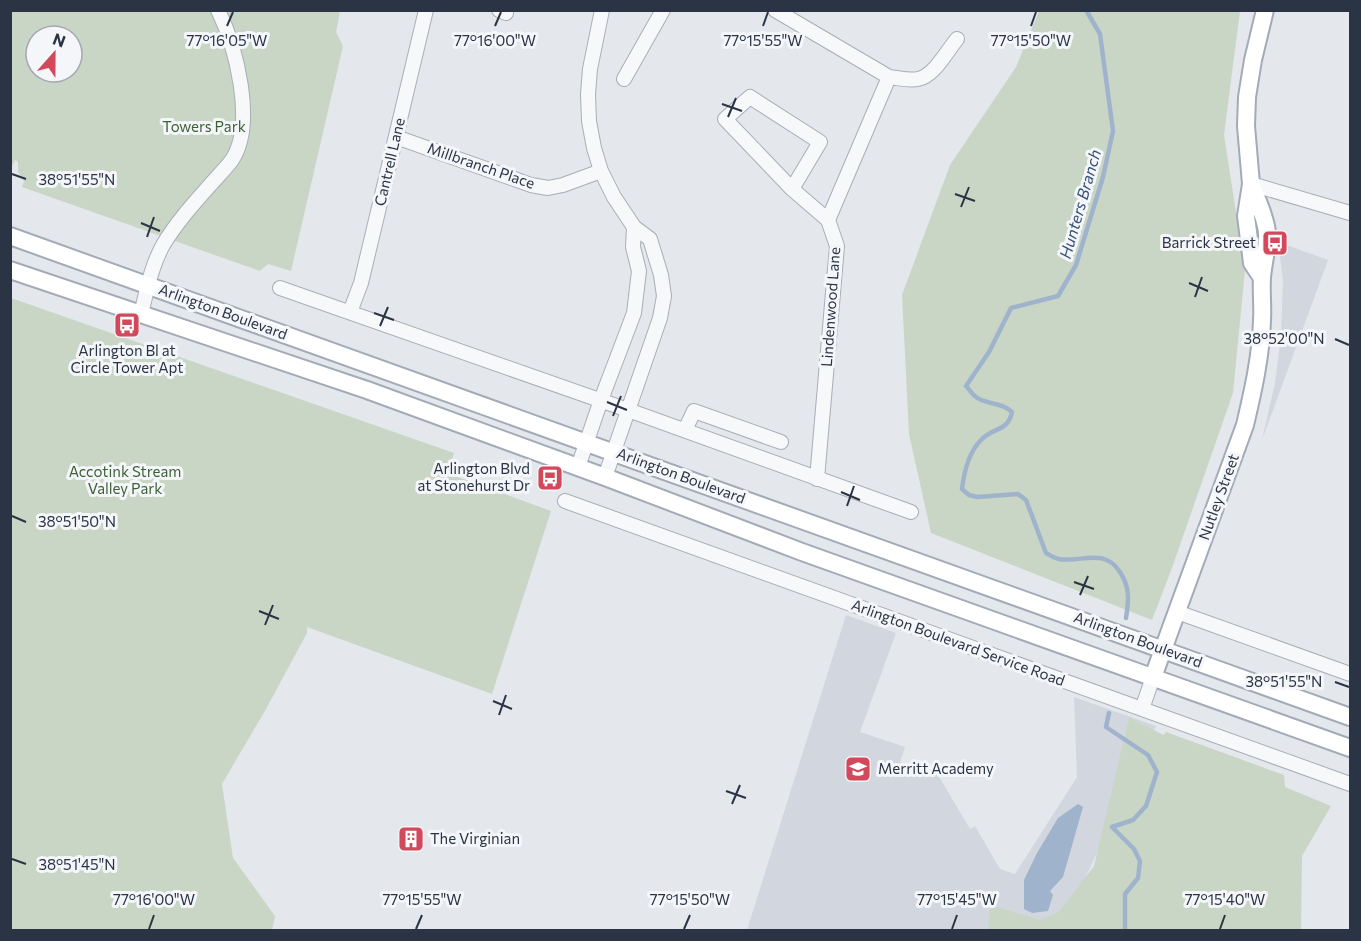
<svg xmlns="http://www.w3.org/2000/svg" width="1361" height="941" viewBox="0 0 1361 941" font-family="Commissioner,sans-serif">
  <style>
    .built { fill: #d2d6de }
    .green { fill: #c9d6c5; fill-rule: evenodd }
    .water { fill: #9fb4cc }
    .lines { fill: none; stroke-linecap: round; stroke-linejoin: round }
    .stream { stroke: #9fb4cc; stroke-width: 4.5 }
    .minor-casing { stroke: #a9aeb7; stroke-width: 16 }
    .major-casing { stroke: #a3abb8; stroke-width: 20 }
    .minor { stroke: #f7f8fa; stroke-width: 14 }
    .major { stroke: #fff; stroke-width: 16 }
    .ticks { fill: none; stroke: #2b3445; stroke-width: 2 }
    .labels { text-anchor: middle; stroke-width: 6; stroke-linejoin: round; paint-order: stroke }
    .park-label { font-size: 15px; fill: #3f6138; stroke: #f4f6f9 }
    .street-label { font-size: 15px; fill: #2b3445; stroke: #f4f6f9 }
    .poi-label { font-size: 15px; fill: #2b3445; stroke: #f4f6f9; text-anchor: end }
    .water-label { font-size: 16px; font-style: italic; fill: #34527a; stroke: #f4f6f9 }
    .ticks-label { font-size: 15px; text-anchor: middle; fill: #2b3445; stroke: #f4f6f9; stroke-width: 6; stroke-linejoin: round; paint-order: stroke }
  </style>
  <rect width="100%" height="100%" fill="#e4e7ec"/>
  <!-- built -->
  <path class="built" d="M1278 242 1328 260 1262 440 1275 383 1281 336 1283 280Z
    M846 615 896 633 860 732 905 747 900 762 938 775 970 829 975 826 1000 869 1015 874 1077 777 1074 697 1156 726 1061 930H747Z"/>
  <!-- green -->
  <path class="green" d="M11 11H340L336 32 343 46 291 271 268 264 260 271 22 187 24 181 18 172V162L15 160 11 168ZM36 36H72V72H36Z
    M1039 11H1240L1224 135 1245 270 1233 393 1172 568 1152 620 931 533 909 434 902 295 950 165 1016 67Z
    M11 298 454 453 447 473 551 511 492 694 307 627V633L266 709 222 784 233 858 275 916 272 930H11Z
    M1129 718 1164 735 1166 732 1284 775 1285 787 1331 806 1302 856 1301 930H988L990 905 1040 920 1059 912 1094 866Z"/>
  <!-- water -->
  <path class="water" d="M1078 804 1083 807 1063 877 1050 891 1053 895 1048 911 1032 913 1024 909V880L1037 853 1058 818Z"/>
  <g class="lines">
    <!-- stream -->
    <path class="stream" d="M1086 10 1100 34 1113 131 1103 177 1076 265 1058 296 1011 308 989 352 966 386C969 389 972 394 976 397 987 405 1002 402 1012 412 1008 432 993 427 981 440 969 452 964 472 962 489L969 495 977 497 1018 494 1026 500 1046 553C1050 555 1054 558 1059 559 1081 563 1104 547 1120 572 1130 588 1129 599 1126 618
      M1109 713 1106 727 1148 755 1157 772 1146 806 1133 820 1112 827 1134 849 1140 861 1138 878 1125 894V930"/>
    <defs>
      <path id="minor" d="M499 10 506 13
        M602 10 590 69 588 94 589 121 594 148 601 171 614 197 634 227 650 239 661 275 664 296 660 318 605 477
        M775 10 889 77C899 78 908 81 918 79 934 76 947 51 957 39
        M624 79 663 10
        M750 97 820 142 792 189 725 119Z
        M396 137 531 185 548 188 563 185 601 171
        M1251 184 1350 213
        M792 189 828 220
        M280 288 628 410 911 512
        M350 312 361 283 426 10
        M141 314C147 290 151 267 163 245 176 223 194 203 211 184 218 176 226 168 232 160 256 123 236 47 218 10
        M685 430 694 411 781 442
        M578 467 601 400 634 313 639 271 633 247 634 227
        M817 479 837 246 828 220 889 77
        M565 501 1350 784
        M1177 612 1350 674
        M1142 709 1153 677"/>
      <path id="major" d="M10 236C458 395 904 556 1350 717
        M10 270 367 390 605 477 802 552 1350 748
        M1262 278 1252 263 1246 216 1251 184 1246 126 1247 97 1253 60 1265 10
        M1153 677 1245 425C1253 391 1261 356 1262 320 1263 306 1261 292 1262 278 1263 263 1268 248 1267 232 1265 215 1257 200 1251 184"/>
    </defs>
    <!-- minor casing -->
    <use href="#minor" class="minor-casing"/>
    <!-- major casing -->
    <use href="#major" class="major-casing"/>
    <!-- minor -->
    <use href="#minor" class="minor"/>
    <!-- major -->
    <use href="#major" class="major"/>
  </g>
  <!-- ticks -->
  <path class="ticks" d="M227 26 233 12M495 26 501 12M763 26 768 12M1031 26 1036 12M722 104 742 111M728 117 736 98M12 174 26 179M955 194 975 201M961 207 969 187M141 223 160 231M147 237 154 217M1189 283 1208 291M1195 297 1202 277M374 313 394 320M380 326 388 307M1335 339 1349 345M607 402 627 410M613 416 621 396M841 492 860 500M847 506 854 486M12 516 26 522M1074 582 1094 589M1080 595 1088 576M259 611 279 619M265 625 273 605M1335 682 1349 687M493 701 512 709M499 715 506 695M726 791 746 798M732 804 740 785M12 859 26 864M149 929 154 915M416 929 422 915M684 929 690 915M952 929 957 915M1220 929 1225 915"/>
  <!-- icons -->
  <defs>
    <symbol id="bus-square" viewBox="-11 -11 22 22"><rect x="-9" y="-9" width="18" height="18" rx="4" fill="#d1495b" stroke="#f4f6f9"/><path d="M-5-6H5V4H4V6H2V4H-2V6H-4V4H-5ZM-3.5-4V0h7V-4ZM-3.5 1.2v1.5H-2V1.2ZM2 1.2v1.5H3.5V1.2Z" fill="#fff"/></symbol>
    <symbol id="school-square" viewBox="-11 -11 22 22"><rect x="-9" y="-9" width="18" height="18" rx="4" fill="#d1495b" stroke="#f4f6f9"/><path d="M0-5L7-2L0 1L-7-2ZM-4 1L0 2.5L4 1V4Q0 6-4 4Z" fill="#fff"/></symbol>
    <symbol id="building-square" viewBox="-11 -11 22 22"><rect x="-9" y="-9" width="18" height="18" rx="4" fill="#d1495b" stroke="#f4f6f9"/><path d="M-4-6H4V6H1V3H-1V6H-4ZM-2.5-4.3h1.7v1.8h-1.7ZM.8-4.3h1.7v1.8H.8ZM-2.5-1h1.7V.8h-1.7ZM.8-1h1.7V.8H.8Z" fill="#fff"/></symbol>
  </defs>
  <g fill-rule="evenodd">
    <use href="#bus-square" x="1260" y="228" width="30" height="30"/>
    <use href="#bus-square" x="112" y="310" width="30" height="30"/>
    <use href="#bus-square" x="535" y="463" width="30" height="30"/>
    <use href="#school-square" x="843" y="754" width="30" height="30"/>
    <use href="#building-square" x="396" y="824" width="30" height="30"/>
  </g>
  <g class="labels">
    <!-- park labels -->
    <g class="park-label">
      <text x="204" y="132">Towers Park</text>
      <text x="125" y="477">Accotink Stream<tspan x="125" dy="17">Valley Park</tspan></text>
    </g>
    <!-- street labels -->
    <g class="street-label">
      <text transform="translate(390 162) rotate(-77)" y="5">Cantrell Lane</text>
      <text transform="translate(481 166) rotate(19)" y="5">Millbranch Place</text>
      <text transform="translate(831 307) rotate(-86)" y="5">Lindenwood Lane</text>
      <text transform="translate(223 312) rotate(20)" y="5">Arlington Boulevard</text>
      <text transform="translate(681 476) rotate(20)" y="5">Arlington Boulevard</text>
      <text transform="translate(1219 497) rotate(-70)" y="5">Nutley Street</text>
      <text transform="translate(1138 640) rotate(20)" y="5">Arlington Boulevard</text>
      <text transform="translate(958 643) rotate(20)" y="5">Arlington Boulevard Service Road</text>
    </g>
    <!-- poi labels -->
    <g class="poi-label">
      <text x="1256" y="248">Barrick Street</text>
      <text x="127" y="356" text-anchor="middle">Arlington Bl at<tspan x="127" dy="17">Circle Tower Apt</tspan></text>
      <text x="530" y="474">Arlington Blvd<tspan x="530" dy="17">at Stonehurst Dr</tspan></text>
      <text x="878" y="774" text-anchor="start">Merritt Academy</text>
      <text x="430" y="844" text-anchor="start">The Virginian</text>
    </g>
    <!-- water labels -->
    <g class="water-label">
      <text transform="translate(1080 204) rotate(-74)" y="6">Hunters Branch</text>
    </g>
  </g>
  <g class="ticks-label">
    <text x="227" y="46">77°16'05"W</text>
    <text x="495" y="46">77°16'00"W</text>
    <text x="763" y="46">77°15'55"W</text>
    <text x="1031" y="46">77°15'50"W</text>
    <text x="77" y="185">38°51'55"N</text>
    <text x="1284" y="344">38°52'00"N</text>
    <text x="77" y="527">38°51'50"N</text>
    <text x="1284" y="687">38°51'55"N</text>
    <text x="77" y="870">38°51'45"N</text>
    <text x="154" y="905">77°16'00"W</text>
    <text x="422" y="905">77°15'55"W</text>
    <text x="690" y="905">77°15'50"W</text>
    <text x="957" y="905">77°15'45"W</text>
    <text x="1225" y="905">77°15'40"W</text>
  </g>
  <!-- border -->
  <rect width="1361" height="941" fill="none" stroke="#2b3445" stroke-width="24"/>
  <!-- north arrow -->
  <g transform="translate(54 54) rotate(21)"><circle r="28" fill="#f4f6f9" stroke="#a4a8b1" stroke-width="1.5"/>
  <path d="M0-4.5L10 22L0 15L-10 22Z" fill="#d1495b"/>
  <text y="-9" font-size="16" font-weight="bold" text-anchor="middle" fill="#2b3445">N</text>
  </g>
</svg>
